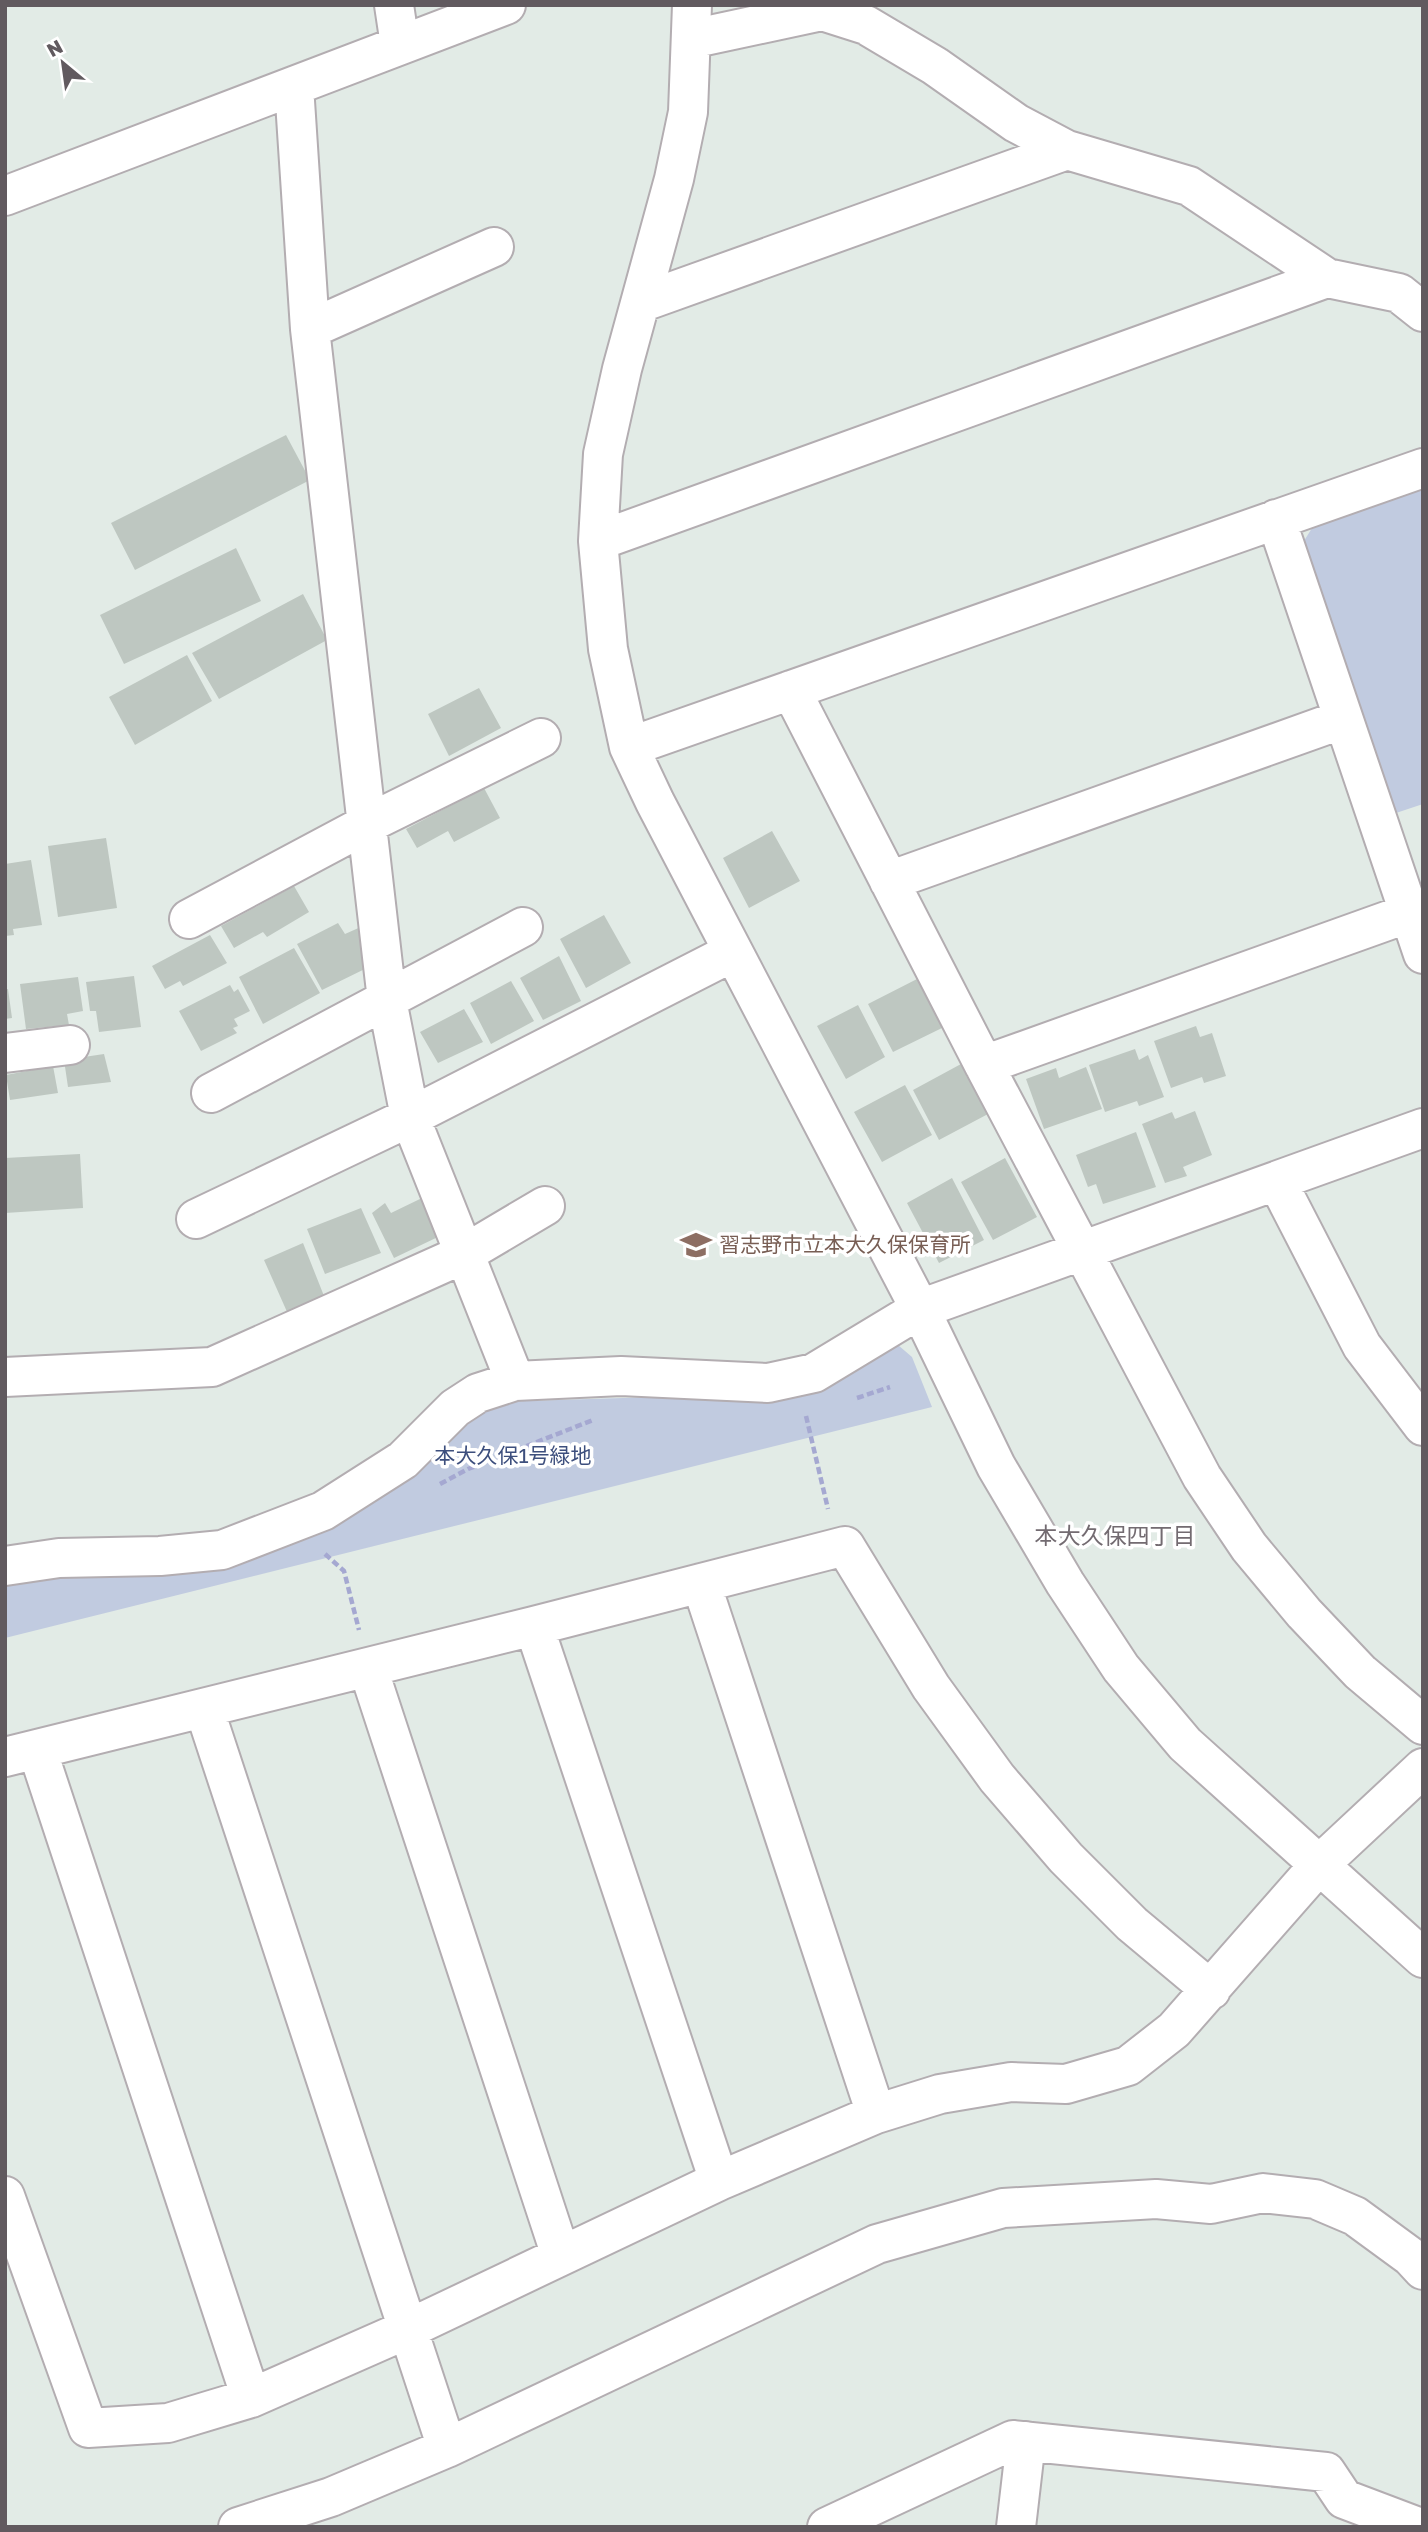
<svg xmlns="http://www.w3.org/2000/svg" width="1428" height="2532" viewBox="0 0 1428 2532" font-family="'Golos Text','Noto Sans JP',sans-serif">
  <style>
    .green { fill: #c1cbe0 }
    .building { fill: #bec7c1 }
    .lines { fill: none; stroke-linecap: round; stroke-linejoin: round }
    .minor-casing { stroke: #b3adb1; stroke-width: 42 }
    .path { stroke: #a5a8d1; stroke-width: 4.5; stroke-dasharray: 7 3.5; stroke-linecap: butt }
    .minor { stroke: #fff; stroke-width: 38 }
    .labels { text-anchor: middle; stroke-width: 7; stroke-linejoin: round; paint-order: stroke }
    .education-label { font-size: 21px; fill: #785e54; stroke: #fff; text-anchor: start }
    .park-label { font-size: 21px; fill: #3d4f7d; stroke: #fff }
    .neighbourhood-label { font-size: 23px; fill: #736b71; stroke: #fff }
  </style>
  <rect width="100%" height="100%" fill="#e2ebe6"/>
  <!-- green -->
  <path class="green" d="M1423 485V804L1393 814 1302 544 1314 525Z
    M898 1345 912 1357 932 1407 5 1638V1582L225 1562 445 1442 494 1402 656 1397 749 1402 820 1385Z"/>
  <!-- building -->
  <path class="building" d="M286 435 310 480 135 570 111 523Z
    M236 548 261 601 124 664 100 615Z
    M303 594 327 640 219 699 192 653Z
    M187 655 212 701 135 745 109 697Z
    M479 688 501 728 449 756 428 714Z
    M484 788 500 818 454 842 448 831 417 848 406 829Z
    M772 831 800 881 749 908 723 858Z
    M106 838 117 908 58 917 48 846Z
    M31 860 42 925 13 929 14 935 5 936V864Z
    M294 886 309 912 267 937 263 932 234 948 221 926Z
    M604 915 631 963 586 988 560 939Z
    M338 923 345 934 363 926 375 964 322 990 297 944Z
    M210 935 227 963 183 986 180 981 165 989 152 966Z
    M294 948 320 993 263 1024 239 977Z
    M559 956 581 1001 543 1020 520 978Z
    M134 976 141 1027 99 1032 96 1011H90L86 982Z
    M78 977 83 1011 67 1014 69 1025 26 1029 20 984Z
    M919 978 944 1027 893 1052 868 1004Z
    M511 981 534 1021 491 1044 470 1003Z
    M230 985 234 992 238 989 250 1011 234 1019 238 1026 233 1028 237 1033 201 1051 179 1011Z
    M8 989 12 1018 5 1019V990Z
    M858 1005 885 1057 846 1079 817 1026Z
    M464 1009 483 1042 438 1063 420 1032Z
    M1196 1026 1200 1037 1212 1033 1226 1076 1204 1083 1202 1077 1171 1088 1154 1041Z
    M1135 1049 1139 1060 1148 1055 1164 1097 1139 1106 1137 1101 1105 1112 1089 1065Z
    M104 1054 111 1082 68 1087 64 1060Z
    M961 1064 988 1114 939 1140 913 1090Z
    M53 1066 58 1093 10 1100 6 1075Z
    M1086 1067 1102 1109 1044 1129 1026 1079 1056 1068 1059 1078Z
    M905 1085 932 1135 882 1162 854 1112Z
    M1195 1111 1212 1155 1183 1167 1187 1176 1165 1183 1142 1124 1172 1112 1175 1119Z
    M1136 1132 1156 1187 1103 1204 1096 1184 1088 1187 1076 1155Z
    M80 1154 83 1208 5 1213V1158Z
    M1005 1158 1037 1217 993 1240 961 1182Z
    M952 1178 984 1240 939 1263 907 1203Z
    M422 1198 440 1236 394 1258 372 1213 385 1203 391 1213Z
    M361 1208 381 1253 325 1274 307 1229Z
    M303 1243 326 1301 288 1314 264 1260Z"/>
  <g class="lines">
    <defs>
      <path id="minor" d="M394 5 400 45
        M692 5 688 112 674 179 622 369 603 454 598 541 608 649 629 747 655 802 920 1309 996 1466 1065 1583 1121 1668 1185 1744 1423 1958
        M691 39 822 11 866 25 935 66 1016 123 1067 150 1189 186 1327 278 1399 293 1423 312
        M294 86 310 329 387 1000 410 1117 515 1381
        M5 196 506 5
        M640 303 1067 150
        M310 329 494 247
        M1276 519 1423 954
        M598 541 1327 278
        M791 690 984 1065 1202 1477 1249 1547 1304 1613 1360 1672 1423 1725
        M629 747 1423 468
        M889 881 1343 719
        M189 919 367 824 541 738
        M5 1053 70 1045
        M984 1065 1409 913
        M211 1093 523 927
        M1277 1181 1362 1346 1423 1426
        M196 1219 410 1117 733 952
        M5 1377 212 1367 464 1254 545 1206
        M5 1566 59 1558 160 1556 222 1550 323 1511 403 1460 455 1408 478 1393 515 1381 621 1376 768 1383 814 1373 920 1309 1423 1128
        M701 1583 876 2114
        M534 1626 719 2181
        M368 1668 561 2256
        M204 1708 447 2448
        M37 1749 251 2398
        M5 1757 534 1626 845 1546 931 1687 997 1778 1066 1858 1132 1924 1211 1990
        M5 2196 88 2428 168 2423 251 2398 410 2328 719 2181 876 2114 940 2094 1011 2082 1066 2084 1128 2066 1174 2030 1319 1865 1423 1768
        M238 2527 331 2497 447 2448 877 2244 1003 2208 1156 2199 1211 2204 1263 2193 1315 2199 1355 2216 1411 2257 1423 2270
        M827 2527 1013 2440 1326 2472 1344 2499 1418 2527
        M1016 2527 1026 2441"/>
    </defs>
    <!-- minor casing -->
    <use href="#minor" class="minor-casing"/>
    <!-- path -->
    <path class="path" d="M857 1398 890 1387
      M806 1416 828 1509
      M440 1484 468 1469 593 1420
      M325 1554 344 1571 359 1630"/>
    <!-- minor -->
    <use href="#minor" class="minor"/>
  </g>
  <!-- icons -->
  <defs>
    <symbol id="school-bare" viewBox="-9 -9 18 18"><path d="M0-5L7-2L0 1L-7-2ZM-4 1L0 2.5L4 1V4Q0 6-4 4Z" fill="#8d6e63" stroke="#fff" stroke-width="2.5" paint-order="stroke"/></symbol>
  </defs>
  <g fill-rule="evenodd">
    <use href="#school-bare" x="674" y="1223" width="44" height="44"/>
  </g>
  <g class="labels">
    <!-- education labels -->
    <g class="education-label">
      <text x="719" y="1252">習志野市立本大久保保育所</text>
    </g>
    <!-- park labels -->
    <g class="park-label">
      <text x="513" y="1463">本大久保1号緑地</text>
    </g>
    <!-- neighbourhood labels -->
    <g class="neighbourhood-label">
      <text x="1115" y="1544">本大久保四丁目</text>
    </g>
  </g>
  <!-- border -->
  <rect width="1428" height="2532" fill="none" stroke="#615a5f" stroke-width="14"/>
  <!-- north arrow -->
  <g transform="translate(63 63) rotate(331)" stroke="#ffffff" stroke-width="5" paint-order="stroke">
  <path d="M0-5L12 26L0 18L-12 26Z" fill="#615a5f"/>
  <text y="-10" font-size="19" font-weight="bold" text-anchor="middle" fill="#615a5f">N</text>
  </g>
</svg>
